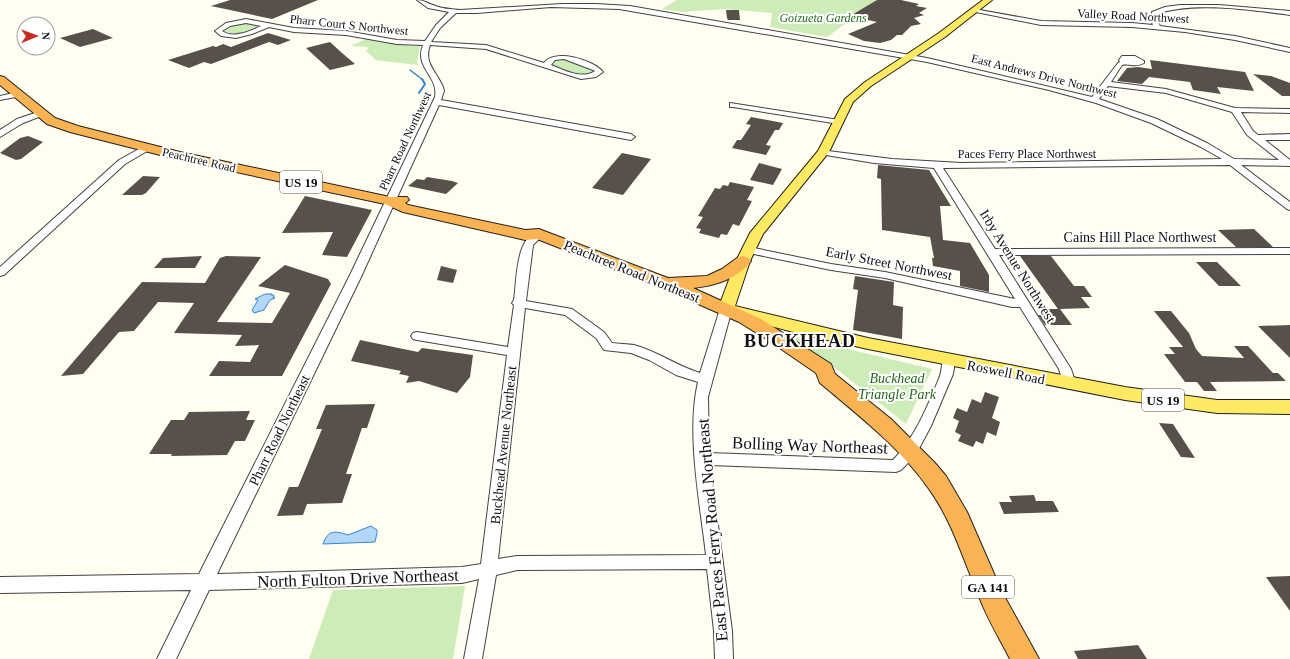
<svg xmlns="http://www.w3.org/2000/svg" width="1290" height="659" viewBox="0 0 1290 659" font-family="'Times New Roman',serif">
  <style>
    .green { fill: #cdecb8 }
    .water { fill: #b3d7f9; stroke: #3683d3 }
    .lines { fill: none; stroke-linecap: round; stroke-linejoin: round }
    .stream-far1 { stroke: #3683d3; stroke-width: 1.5 }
    .stream { stroke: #3683d3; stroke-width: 2 }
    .building { fill: #58514b }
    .minor-casing { stroke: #424242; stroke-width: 2 }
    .major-casing { stroke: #202020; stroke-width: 2 }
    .highway-casing { stroke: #202020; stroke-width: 2 }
    .minor { fill: #fff; fill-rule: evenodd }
    .major { fill: #feea62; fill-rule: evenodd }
    .highway { fill: #fab353; fill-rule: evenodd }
    .labels { text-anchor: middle; stroke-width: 4; stroke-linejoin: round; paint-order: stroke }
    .far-street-label { font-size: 12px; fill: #0f0f0f; stroke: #fff }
    .far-park-label { font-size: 12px; font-style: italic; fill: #236a1b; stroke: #fff }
    .shield { fill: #fff; stroke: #575757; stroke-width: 1 }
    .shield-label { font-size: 13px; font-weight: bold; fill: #0f0f0f }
    .street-label { font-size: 14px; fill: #0f0f0f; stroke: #fff }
    .park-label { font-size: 14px; font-style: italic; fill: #236a1b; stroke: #fff }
    .near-street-label { font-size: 17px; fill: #0f0f0f; stroke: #fff }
    .district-label { font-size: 18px; font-weight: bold; letter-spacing: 1px; fill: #0f0f0f; stroke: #fff }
  </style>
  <rect width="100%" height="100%" fill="#fffef1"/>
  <!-- green -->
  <path class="green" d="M677 0H875L876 1 850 16 849 21 827 37 770 27 772 13 724 9 682 12 662 9Z
    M246 23 258 25C248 35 233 34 221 31L228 26Z
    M366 39 399 45 420 46 417 61 418 65 382 61 376 60 366 51 368 49 367 47 350 46Z
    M557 59H565L595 72C581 78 564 69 550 64L553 60Z
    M784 334 932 369 906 424 820 356Z
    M465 586 453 659H309L333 590Z"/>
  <!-- water -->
  <path class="water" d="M265 294H272L271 295H274L273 298H275L270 300 264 310 254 313 252 310 258 300 255 299Z
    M371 526 377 530V533L375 542 323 544C328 529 336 531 348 535Z"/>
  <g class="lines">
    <!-- stream-far1 -->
    <path class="stream-far1" d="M410 70 423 80"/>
    <!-- stream -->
    <path class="stream" d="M419 93 425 84 422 79"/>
  </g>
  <!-- building -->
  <path class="building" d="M230 0H318L272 19 211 6Z
    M877 0H901L919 4 916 6 927 8 919 13 924 15 914 18 921 24 911 26 902 35H897L891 40 880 43 864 41 848 34 877 22 850 16Z
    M726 10H739L740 20H728L727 18Z
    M93 29 113 38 80 47 60 38Z
    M268 33 291 40 278 45 269 42 211 64 204 62 189 68 168 60 213 46 216 47 223 44 231 47Z
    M330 42 342 53 355 64 330 70 306 48Z
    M1150 60 1245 72 1254 91 1217 87 1221 94 1193 90 1190 82 1149 77 1142 84 1117 81 1127 68 1138 67 1152 69Z
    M1253 74 1271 76 1290 83V96H1282Z
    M751 117 783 123 779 130H775L766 145 771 146 766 155 732 148 737 140H741L751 125 746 124Z
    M28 136 43 142 21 159 16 160 0 153 20 138Z
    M622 153 651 159 623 195 592 188Z
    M759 163 782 169 773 185 750 180Z
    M878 165 929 170 951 206H940L943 240 970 243 989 275V292L960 286V271L933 266 932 258H934L930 237 882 230 881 179 877 178Z
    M143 176 160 177 146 193 142 195H122Z
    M427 177 452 181 458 183 446 194 408 186 417 179 424 180Z
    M730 182 754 187 747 200 752 201 739 226 733 224 727 235 721 234 719 238 699 233 701 229 696 228 703 217 698 216 715 188 720 189 723 185 728 186Z
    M305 196 372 210 347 257 322 255 333 232 282 233Z
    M1254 229 1273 247H1236L1218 230Z
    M202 256 195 268H154L163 258Z
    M226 256 261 257 217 322 272 323 290 293 258 286 285 265 328 279 331 284 282 376H209L219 361 250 362 259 345 235 346 242 335 174 333 194 303 158 302 134 331 119 332 83 374 61 376 142 282 205 283 220 258Z
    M1020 256H1051L1074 286H1084L1092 297H1081L1090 308 1060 309 1072 325H1045L1038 315H1047L1044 309H1058Z
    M1196 262H1217L1241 286H1219Z
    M441 266 457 270 453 283 437 280Z
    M855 276 894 282 893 305 903 307 902 339 853 330 858 290 853 289Z
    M1154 311H1171L1189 333 1196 349 1202 356 1244 358 1234 346H1248L1273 373H1278L1286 381 1210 382 1217 391H1204L1197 382H1185L1164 354H1175L1169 347H1183Z
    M1290 325V358L1258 326Z
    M360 340 418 352 422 348 473 355 470 377 457 393 419 381 406 383 409 376 399 374 401 371 351 361Z
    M985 392 999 397 992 418 1000 422 996 436 987 432 983 444 976 441 973 447 958 441 961 435 955 432 959 421 953 418 957 408 967 412 972 399 981 403Z
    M375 404 367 428H362L346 474H352L342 503 307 504 303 515 277 516 289 487H298L322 429H316L326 405Z
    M250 411 246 420H255L245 441H235L227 455 171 456 172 454H149L171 420H184L189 412Z
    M1159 423 1173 424 1195 458 1181 457Z
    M1034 495 1036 501H1053L1059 512 1004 514 999 502H1012L1009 496Z
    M1290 576V611L1266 577Z
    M1138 645 1147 659H1078L1074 651Z"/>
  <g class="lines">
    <defs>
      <path id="minor" d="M417 0C424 0 426 3 433 5 441 9 451 9 460 10L562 4H596L630 6 927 58 1092 97 1118 63 1120 62 1119 60 1122 56H1135L1144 61V63C1136 68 1130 63 1122 65L1111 82 1166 89 1235 108 1290 109V113L1241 112 1253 131 1258 135 1290 134V140H1265L1290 160V166L1241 165 1290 202V210L1287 209 1230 165 943 168 995 249 1290 248V254L999 255 1071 369 1076 384 1074 387 1069 389 1064 387 1059 369 1020 307H1012L885 278 831 270 749 253 744 250 749 247 831 264 885 272 1015 299 934 168 874 163 820 154 819 152 820 150 892 159 961 163 1222 159 1201 147 1151 123 1096 103 1049 90 927 62 619 9 551 7 477 13H456L440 28 431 42 486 45 544 63C554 48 594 60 603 72L596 77 581 79 486 49 430 45C423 63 437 72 443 87L444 91 441 100 631 134 635 137 631 140 439 105 361 277 217 574 462 567 481 564 507 355 417 340 413 339 411 336 413 333 417 332 508 347 514 305 512 303 514 300C517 281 515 237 539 231L544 234 533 245 526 301 572 309 604 332 612 343C619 344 627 344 634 345 657 351 677 366 700 373L720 309 722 306H730L732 309 708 397 709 453 893 460C915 438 928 405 940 376 942 370 941 363 945 358L949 357 953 358 955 361 953 374 931 426 915 456 901 470 896 472 710 465 732 631 733 659H715L714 631 707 569 517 570 496 575 482 659H464L479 579 462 583 209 590 176 659H157L191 590 0 593V577L199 574 349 277 435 97C439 76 414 68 423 45L397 44 346 35 294 32 269 27 252 34 236 38 221 36 215 31 226 23 246 19 294 28 346 31 397 40 425 41 436 25 449 12 428 8ZM246 23 261 26C250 31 234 39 222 31L230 26ZM564 59 593 70 595 71C582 80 564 70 551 65L555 60ZM1108 86 1166 93 1232 112 1247 135 1279 160 1234 159 1207 143 1157 119 1099 99ZM525 308 565 315 596 338 604 350 631 353 649 360 676 375 698 382C686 432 700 503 706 555L517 556 498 559Z
        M1180 5H1219L1290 11V15C1252 10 1193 1 1157 14V20L1160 26 1235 36 1290 48V52L1235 40 1185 32 1132 27 1041 25 971 11 974 9 1041 21 1132 23 1153 25 1151 20 1152 12 1165 7Z
        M18 92H21V96L0 100V96Z
        M730 103 839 120 843 122 839 124 733 107H730Z
        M41 111 45 113 44 115 23 123 0 137V130L17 119Z
        M146 145 149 146 150 148 149 150 125 164 4 275 0 276V267L119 160Z"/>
      <path id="major" d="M983 0H992L945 37 871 86 853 102 829 152 763 234 750 261 735 306 868 338 1125 387 1217 400H1290V414L1217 413 1125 400 868 349 797 333 721 313 718 309 736 261 750 233 818 151 845 99 865 82 939 33Z"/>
      <path id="highway" d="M0 76 4 77 55 118 78 126 180 152 390 197H407L409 200 405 203 408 205 525 230 539 229 544 231 668 278 707 276 722 269 737 258 743 256 749 258 751 261C738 279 714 286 693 288L761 319 831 364 835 374 891 419 935 463 946 476 967 512 1002 592 1039 659H1010C1000 639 988 620 980 599 964 562 953 522 929 489 901 448 858 415 820 383L816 373 768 340 739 322 662 288 537 239 525 240 403 212 385 204 180 160 70 132 47 124 0 85Z"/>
    </defs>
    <!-- minor casing -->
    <use href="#minor" class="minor-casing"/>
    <!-- major casing -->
    <use href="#major" class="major-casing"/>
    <!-- highway casing -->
    <use href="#highway" class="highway-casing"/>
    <!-- minor -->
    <use href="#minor" class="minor"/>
    <!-- major -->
    <use href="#major" class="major"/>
    <!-- highway -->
    <use href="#highway" class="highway"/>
  </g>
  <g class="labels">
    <!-- far-street labels -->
    <g class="far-street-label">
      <text transform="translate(1133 16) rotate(3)" y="4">Valley Road Northwest</text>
      <text transform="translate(349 25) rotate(6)" y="4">Pharr Court S Northwest</text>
      <text transform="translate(1044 76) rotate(14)" y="4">East Andrews Drive Northwest</text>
      <text transform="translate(405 141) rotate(-65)" y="4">Pharr Road Northwest</text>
      <text x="1027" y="158">Paces Ferry Place Northwest</text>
      <text transform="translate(199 160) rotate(13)" y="4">Peachtree Road</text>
    </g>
    <!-- far-park labels -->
    <g class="far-park-label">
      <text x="823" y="22">Goizueta Gardens</text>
    </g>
    <!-- shield labels -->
    <g class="shield">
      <rect x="280" y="171" width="42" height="22" rx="3"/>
      <rect x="1142" y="389" width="42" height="22" rx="3"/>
      <rect x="962" y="576" width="52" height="22" rx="3"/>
    </g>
    <g class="shield-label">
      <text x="301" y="187">US 19</text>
      <text x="1163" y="405">US 19</text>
      <text x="988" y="592">GA 141</text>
    </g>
    <!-- street labels -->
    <g class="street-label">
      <text x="1140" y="242">Cains Hill Place Northwest</text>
      <text transform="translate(889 263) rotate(11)" y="5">Early Street Northwest</text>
      <text transform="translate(1018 266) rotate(58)" y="5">Irby Avenue Northwest</text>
      <text transform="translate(632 271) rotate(22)" y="5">Peachtree Road Northeast</text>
      <text transform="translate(1006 372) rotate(11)" y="5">Roswell Road</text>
      <text transform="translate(279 430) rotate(-64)" y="5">Pharr Road Northeast</text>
      <text transform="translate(503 445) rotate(-84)" y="5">Buckhead Avenue Northeast</text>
    </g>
    <!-- park labels -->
    <g class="park-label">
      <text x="897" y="383">Buckhead<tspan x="897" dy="16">Triangle Park</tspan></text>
    </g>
    <!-- near-street labels -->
    <g class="near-street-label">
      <text transform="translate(810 445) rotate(2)" y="6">Bolling Way Northeast</text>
      <text transform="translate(712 530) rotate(-95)" y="6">East Paces Ferry Road Northeast</text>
      <text transform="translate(358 578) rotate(-2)" y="6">North Fulton Drive Northeast</text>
    </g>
    <!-- district labels -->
    <g class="district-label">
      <text x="800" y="347">BUCKHEAD</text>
    </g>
  </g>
  <!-- north arrow -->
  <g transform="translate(36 36) rotate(89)"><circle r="19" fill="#ffffff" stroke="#9f9f9f"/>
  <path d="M0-3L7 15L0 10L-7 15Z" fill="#c62b20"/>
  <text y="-6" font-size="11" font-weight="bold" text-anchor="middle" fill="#0f0f0f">N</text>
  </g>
</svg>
